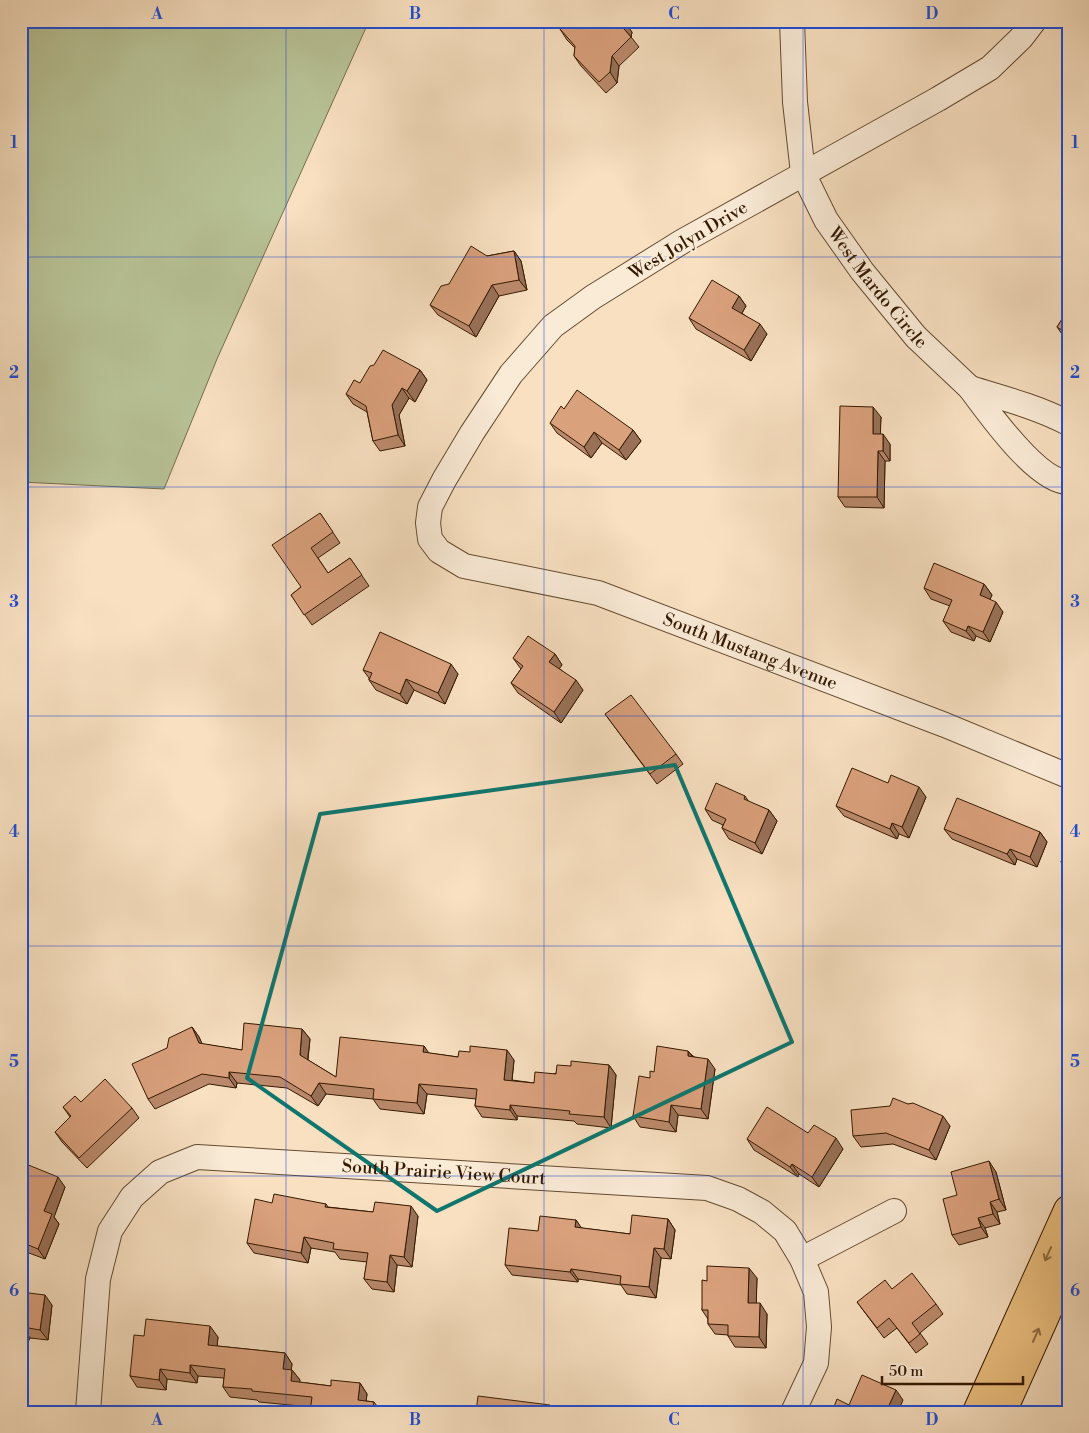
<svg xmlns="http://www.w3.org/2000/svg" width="1089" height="1433" viewBox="0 0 1089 1433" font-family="'Libre Bodoni',serif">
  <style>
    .green { fill: #b8c397; stroke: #766e4c }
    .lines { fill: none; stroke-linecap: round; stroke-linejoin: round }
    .minor-casing { stroke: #654b30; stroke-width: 26 }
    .major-casing { stroke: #341900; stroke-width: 30 }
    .minor { stroke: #faebd7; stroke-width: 24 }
    .major { stroke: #ecc080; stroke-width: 28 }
    .wall { fill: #bb8a6c; stroke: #341900 }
    .shaded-wall { fill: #997158; stroke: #341900 }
    .building { fill: #daa17d; stroke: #341900 }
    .oneway { stroke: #906c40 }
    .marked { fill: none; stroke: #0f766e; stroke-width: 4; stroke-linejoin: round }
    .grid { fill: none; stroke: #1d4ed8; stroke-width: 1; stroke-opacity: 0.55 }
    .labels { text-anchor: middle; stroke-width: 4.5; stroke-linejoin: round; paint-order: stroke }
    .street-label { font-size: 18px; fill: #341900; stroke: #faebd7 }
    .neatline { fill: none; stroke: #1d4ed8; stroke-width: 2 }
    .grid-label { font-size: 16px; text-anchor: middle; font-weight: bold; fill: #1d4ed8 }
  </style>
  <rect width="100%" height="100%" fill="#f8e0c1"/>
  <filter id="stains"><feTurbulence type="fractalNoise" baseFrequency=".004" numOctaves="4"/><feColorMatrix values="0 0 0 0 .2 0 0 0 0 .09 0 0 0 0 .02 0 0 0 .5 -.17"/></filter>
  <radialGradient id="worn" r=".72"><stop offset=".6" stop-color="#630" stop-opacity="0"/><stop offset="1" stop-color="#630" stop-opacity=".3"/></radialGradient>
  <!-- green -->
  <path class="green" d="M21 21H369L217 359 164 489 21 482Z"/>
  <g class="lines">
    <defs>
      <g id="minor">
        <path id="s1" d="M792 21 795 102 803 173 826 220 862 271 916 337 970 388"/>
        <path id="s2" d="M1034 21 1021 38 990 68 938 99 683 241 593 297 553 326 511 374 472 433 444 480 430 507 428 523 430 539 439 551 464 566 598 593 945 725 1068 776"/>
        <path d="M1068 423C1037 407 1003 398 970 388 988 412 1037 482 1068 482"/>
        <path d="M802 1259 894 1211"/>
        <path id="s3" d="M88 1412 98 1279 110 1231 132 1197 160 1172 197 1157 707 1188 738 1199 762 1212 785 1231 802 1259 816 1292 819 1327 816 1363 793 1412"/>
      </g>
      <path id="major" d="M977 1412 1068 1210
        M1002 1412 1068 1265"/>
    </defs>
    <!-- minor casing -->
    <use href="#minor" class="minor-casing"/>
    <!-- major casing -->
    <use href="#major" class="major-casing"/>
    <!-- minor -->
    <use href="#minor" class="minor"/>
    <!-- major -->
    <use href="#major" class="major"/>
  </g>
  <!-- wall -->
  <path class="wall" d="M560 29 632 32 631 37 639 47 619 66 617 83 606 93 581 66 574 56 575 48 567 40Z
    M514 251 521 261 527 290 499 296 476 337 438 315 430 305 449 284 487 256Z
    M739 296 746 306 742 313 767 334 751 361 696 329 689 318Z
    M1068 310V340L1064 337 1057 327Z
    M420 370 427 380 415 402 409 398 399 415 405 446 380 451 373 441 367 412 353 404 346 394 360 383Z
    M564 409 633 430 641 441 626 460 602 443 591 458 557 433 550 423Z
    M881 417 880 434 890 444V461H885L884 508 845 507 838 497Z
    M320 513 340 543 318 558 328 573 350 558 369 586 312 625 291 595 301 587Z
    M984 584 992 595 990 599 1003 612 990 642 976 636 974 641 951 632 943 621 950 606 931 599 924 588Z
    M555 654 562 665 559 668 583 690 561 723 518 693 511 683 521 669 513 658Z
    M363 670 458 674 445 704 414 690 407 704 376 690 369 680V678Z
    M605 714 676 754 683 764 657 784Z
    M888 783 926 797 909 838 899 834 897 839 844 816 836 806Z
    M745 796 749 802 769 810 777 821 762 854 729 839 722 828 723 825 712 820 705 809Z
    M944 829 1040 832 1047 842 1037 867 1017 859 1015 865 952 839Z
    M1068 847V872L1061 862Z
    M192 1027 199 1037 202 1044 242 1050 302 1029 310 1039 308 1060 336 1077 424 1046 428 1053 458 1057 514 1060 512 1080 534 1083 571 1066 609 1065 616 1075 611 1128 577 1124 574 1121 517 1116V1120L482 1117 475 1106 476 1099 427 1094 424 1114 380 1109 373 1099 326 1094 318 1106 287 1088 237 1083 236 1088 209 1084 155 1109 148 1099 167 1048Z
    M688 1051 693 1056 715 1069 708 1119 678 1115 676 1132 640 1127 633 1116 650 1078 654 1072Z
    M908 1104 950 1126 936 1160 893 1144 861 1147 853 1136Z
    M63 1107 132 1108 139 1118 87 1168 62 1142 55 1132 70 1117Z
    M808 1133 843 1149 819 1187 799 1174 798 1177 754 1150 747 1139Z
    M21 1162 65 1187 54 1217 59 1224 45 1259 21 1250Z
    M996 1172 1006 1210 997 1212 1000 1224 985 1228 988 1237 959 1245 952 1235 957 1195Z
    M272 1203 326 1204 328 1207 373 1212 418 1216 412 1267 397 1265 394 1292 372 1289 364 1279 367 1262 340 1259 335 1252 311 1248 308 1263 254 1253 247 1243Z
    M668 1219 675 1230 671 1259 661 1258 656 1298 627 1294 621 1285 578 1279V1282L512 1275 505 1265 538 1231 576 1220 581 1228 630 1234Z
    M757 1278 756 1303 767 1314 766 1348 735 1347 728 1336V1335L715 1334 708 1324V1319L702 1310 707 1281Z
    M21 1292 52 1305 48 1340 30 1338 21 1355Z
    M857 1302 936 1304 943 1314 920 1333 928 1344 916 1353 897 1328 884 1338Z
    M144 1336 218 1337 217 1346 285 1353 292 1364 291 1370H292L300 1380 299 1382 331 1386 360 1383 367 1394 366 1401 374 1402 377 1406 311 1407 259 1402 257 1400 230 1397 223 1387 224 1378 198 1376 197 1383 167 1379 166 1390 137 1387 130 1376Z"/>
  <!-- shaded-wall -->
  <path class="shaded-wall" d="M625 22 632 32 631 37 624 29Z
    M612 56 619 66 617 83 610 72Z
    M514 251 521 261 527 290 519 280Z
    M492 285 499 296 476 337 469 326Z
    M739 296 746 306 739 318 732 308Z
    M760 324 767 334 751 361 744 350Z
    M420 370 427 380 415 402 407 391Z
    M402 388 409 398 399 415 405 446 398 435 392 405Z
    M873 407 881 417 880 444 873 434Z
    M633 430 641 441 626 460 619 450Z
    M594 432 602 443 591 458 584 447Z
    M883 434 890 444V461L883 451Z
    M878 451 885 461 884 508 877 497Z
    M984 584 992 595 987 605 980 595Z
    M996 602 1003 612 990 642 983 632Z
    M968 626 976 636 974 641 966 631Z
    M555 654 562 665 557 672 549 662Z
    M451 664 458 674 445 704 438 693Z
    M406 679 414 690 407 704 400 694Z
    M576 680 583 690 561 723 554 712Z
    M919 787 926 797 909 838 902 827Z
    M769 810 777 821 762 854 755 843Z
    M892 823 899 834 897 839 890 829Z
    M1040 832 1047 842 1037 867 1030 857Z
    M1010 849 1017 859 1015 865 1007 854Z
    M192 1027 199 1037 207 1054 199 1043Z
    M302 1029 310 1039 307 1065 300 1055Z
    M424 1046 431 1056 423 1052Z
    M507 1050 514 1060 511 1090 504 1080Z
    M688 1051 696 1061 688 1056Z
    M708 1059 715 1069 708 1119 701 1109Z
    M609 1065 616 1075 611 1128 604 1117Z
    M229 1072 237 1083 236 1088 229 1078Z
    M319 1083 326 1094 318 1106 311 1096Z
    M419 1084 427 1094 424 1114 417 1103Z
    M510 1105 517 1116V1120L510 1110Z
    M671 1105 678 1115 676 1132 669 1122Z
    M943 1116 950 1126 936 1160 929 1150Z
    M836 1138 843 1149 819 1187 812 1177Z
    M989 1161 996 1172 1006 1210 999 1199Z
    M792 1164 799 1174 798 1177 790 1167Z
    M58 1177 65 1187 54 1217 59 1224 45 1259 38 1249 44 1211Z
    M990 1202 997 1212 1000 1224 993 1214Z
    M411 1206 418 1216 412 1267 404 1257Z
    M978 1218 985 1228 988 1237 981 1227Z
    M668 1219 675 1230 671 1259 664 1249Z
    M576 1220 583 1230 575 1227Z
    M304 1237 311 1248 308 1263 301 1253Z
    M654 1248 661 1258 656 1298 649 1287Z
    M390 1255 397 1265 394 1292 387 1282Z
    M749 1268 757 1278 756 1313 748 1303Z
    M571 1269 578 1279V1282L570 1272Z
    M45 1295 52 1305 48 1340 40 1330Z
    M760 1303 767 1314 766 1348 759 1337Z
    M210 1326 218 1337 216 1356 208 1345Z
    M23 1327 30 1338 21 1355V1331Z
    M285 1353 292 1364 290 1379 283 1369Z
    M190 1365 198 1376 197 1383 190 1373Z
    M160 1369 167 1379 166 1390 159 1380Z
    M292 1370 300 1380 298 1392 291 1381Z
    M360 1383 367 1394 365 1410 358 1400Z
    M896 1390 903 1400 898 1412H886Z
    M550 1405 555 1412H549Z"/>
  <!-- building -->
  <path class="building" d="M569 21H624L625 22 624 29 631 37 612 56 610 72 599 82 574 56 575 46 560 29Z
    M471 246 487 256 514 251 519 280 492 285 469 326 430 305 441 286 449 284Z
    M712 280 739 296 732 308 760 324 744 350 689 318Z
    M1068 310V334L1057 327Z
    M383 350 420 370 407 391 402 388 392 405 398 435 373 441 366 406 346 394 354 380 360 383 370 366 374 365Z
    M577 390 633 430 619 450 594 432 584 447 550 423 561 406 564 409Z
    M840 406 873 407V434H883V451H878L877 497H838Z
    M320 513 333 532 311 548 328 573 350 558 362 575 304 615 291 595 301 587 272 545Z
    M934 563 984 584 980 595 996 602 983 632 968 626 966 631 943 621 952 600 924 588Z
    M380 632 451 664 438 693 406 679 400 694 369 680 372 673 363 670Z
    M528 636 555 654 549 662 576 680 554 712 511 683 523 666 513 658Z
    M631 695 676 754 650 774 605 714Z
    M852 768 888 783 891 775 919 787 902 827 892 823 890 829 836 806Z
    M716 783 745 796 744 799 769 810 755 843 722 828 726 819 705 809Z
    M957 798 1040 832 1030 857 1010 849 1007 854 944 829Z
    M1068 847V865L1061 862Z
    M244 1023 302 1029 300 1055 336 1077 340 1037 424 1046 423 1052 458 1057 459 1051 470 1052V1046L507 1050 504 1080 534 1083 535 1072 556 1074 557 1065 571 1066V1061L609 1065 604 1117 569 1114 570 1111 510 1105V1110L475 1106 477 1089 419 1084 417 1103 373 1099 374 1089 319 1083 311 1096 280 1077 229 1072V1078L202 1074 148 1099 132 1064 167 1048 169 1038 192 1027 199 1043 242 1050Z
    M657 1046 688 1051V1056L708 1059 701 1109 671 1105 669 1122 633 1116 639 1076 650 1078V1071L654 1072Z
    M105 1079 132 1108 79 1158 55 1132 71 1116 63 1107 75 1096 81 1102Z
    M893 1098 908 1104 913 1103 943 1116 929 1150 886 1133 853 1136 851 1110 890 1106Z
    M767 1107 808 1133 814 1125 836 1138 812 1177 792 1164 790 1167 747 1139Z
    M989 1161 999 1199 990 1202 993 1214 978 1218 981 1227 952 1235 943 1199 957 1195 951 1172Z
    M21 1162 58 1177 44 1211 52 1214 38 1249 21 1242Z
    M274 1194 326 1204 325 1207 373 1212 375 1202 411 1206 404 1257 390 1255 387 1282 364 1279 368 1253 333 1249 334 1243 304 1237 301 1253 247 1243 255 1199 272 1203Z
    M632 1215 668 1219 664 1249 654 1248 649 1287 620 1284 621 1276 571 1269 570 1272 505 1265 509 1228 538 1231 540 1216 576 1220 575 1227 630 1234Z
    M707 1266 749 1268 748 1303H760L759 1337 728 1336V1325L708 1324V1310H702V1280L707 1281Z
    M912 1273 936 1304 912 1323 920 1334 909 1343 889 1318 877 1328 857 1302 885 1280 892 1289Z
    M21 1292 45 1295 40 1330 23 1327 21 1331Z
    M146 1319 210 1326 208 1345 285 1353 283 1369 292 1370 291 1381 331 1386V1380L360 1383 358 1400 374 1402 373 1406 423 1412H310L312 1397 252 1391V1389L223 1387 225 1369 190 1365V1373L160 1369 159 1380 130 1376 134 1335 144 1336Z
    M862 1375 896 1390 886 1412H832L837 1399 849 1405Z
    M478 1396 550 1405 549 1412H476Z"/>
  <!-- one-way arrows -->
  <defs><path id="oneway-shaft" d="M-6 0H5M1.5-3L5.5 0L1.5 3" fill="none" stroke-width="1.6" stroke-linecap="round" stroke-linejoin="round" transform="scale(1.25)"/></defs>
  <g class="oneway">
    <use href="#oneway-shaft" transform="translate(1048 1254) rotate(114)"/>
    <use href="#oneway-shaft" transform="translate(1036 1335) rotate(-66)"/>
  </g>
  <!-- marked area -->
  <path class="marked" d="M675 765 792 1042 437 1211 247 1078 320 814Z"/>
  <!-- grid -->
  <path class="grid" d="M286 21V1412M544 21V1412M803 21V1412M21 257H1068M21 487H1068M21 716H1068M21 946H1068M21 1176H1068"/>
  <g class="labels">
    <!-- street labels -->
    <g class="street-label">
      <text transform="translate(688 240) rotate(-31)" y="6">West Jolyn Drive</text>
      <text dy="6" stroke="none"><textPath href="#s1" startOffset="290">West Mardo Circle</textPath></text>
      <text dy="6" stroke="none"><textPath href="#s2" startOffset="1168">South Mustang Avenue</textPath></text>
      <text dy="6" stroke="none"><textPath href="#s3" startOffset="548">South Prairie View Court</textPath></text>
    </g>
  </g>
  <!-- margin -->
  <rect width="1089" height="1433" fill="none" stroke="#f8e0c1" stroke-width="55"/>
  <!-- scale -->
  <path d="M882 1376v8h141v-8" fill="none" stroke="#341900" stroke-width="2.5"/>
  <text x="889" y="1376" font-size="15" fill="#341900" stroke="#faebd7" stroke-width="4" paint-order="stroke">50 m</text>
  <rect x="28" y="28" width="1034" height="1378" class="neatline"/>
  <g class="grid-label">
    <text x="157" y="19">A</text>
    <text x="415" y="19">B</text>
    <text x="674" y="19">C</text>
    <text x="932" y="19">D</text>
    <text x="14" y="148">1</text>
    <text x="1075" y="148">1</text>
    <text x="14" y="378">2</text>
    <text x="1075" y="378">2</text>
    <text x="14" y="607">3</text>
    <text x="1075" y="607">3</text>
    <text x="14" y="837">4</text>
    <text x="1075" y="837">4</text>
    <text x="14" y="1067">5</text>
    <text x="1075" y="1067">5</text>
    <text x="14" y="1296">6</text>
    <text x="1075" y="1296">6</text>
    <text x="157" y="1425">A</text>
    <text x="415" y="1425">B</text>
    <text x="674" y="1425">C</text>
    <text x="932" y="1425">D</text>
  </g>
  <rect width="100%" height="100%" filter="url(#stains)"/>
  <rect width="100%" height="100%" fill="url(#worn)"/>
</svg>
